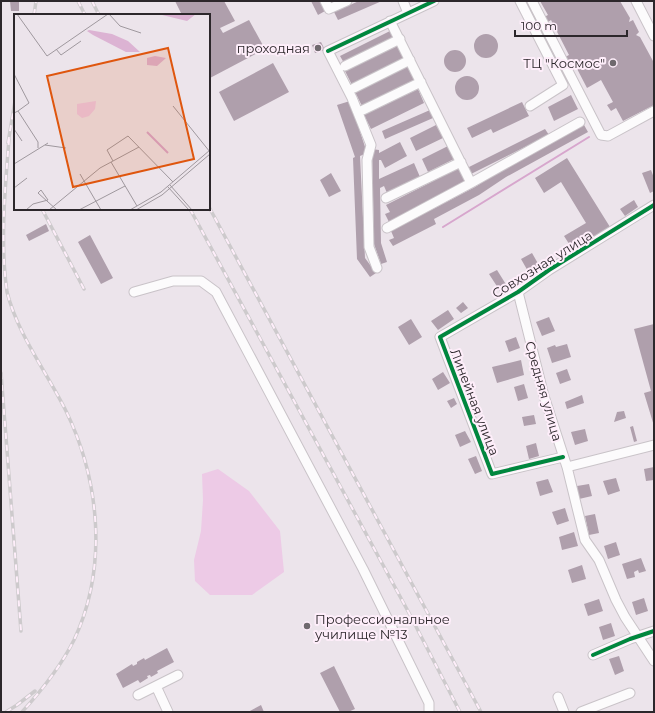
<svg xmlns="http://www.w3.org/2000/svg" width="655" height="713" viewBox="0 0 655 713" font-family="Montserrat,sans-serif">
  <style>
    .green { fill: #edcae6 }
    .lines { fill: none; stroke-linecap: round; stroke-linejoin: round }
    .stream { stroke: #d7a6cd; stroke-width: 2 }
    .building { fill: #af9fac }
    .minor-casing { stroke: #c9c3c8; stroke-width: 11 }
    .minor { stroke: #fcfbfc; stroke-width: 9 }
    .rail-casing { stroke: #cdcacc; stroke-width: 3.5 }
    .rail { stroke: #feeefa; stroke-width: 2; stroke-dasharray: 6; stroke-linecap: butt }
    .cycleway-casing { stroke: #feeefa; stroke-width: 6 }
    .cycleway { stroke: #00873e; stroke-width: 4 }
    .poi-dot { fill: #6f696e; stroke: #feeefa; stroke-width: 1.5 }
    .labels { text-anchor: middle; stroke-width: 4; stroke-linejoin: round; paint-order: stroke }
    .poi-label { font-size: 13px; fill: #2c272b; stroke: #feeefa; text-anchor: end }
    .street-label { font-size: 13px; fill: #2c272b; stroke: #feeefa }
    .inset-river { fill: none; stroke: #d7a6cd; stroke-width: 2 }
    .inset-road { fill: none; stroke: #9f989e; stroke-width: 1 }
    .view { fill: #df560e; fill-opacity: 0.15; stroke: #df560e; stroke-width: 2 }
    .inset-edge { fill: none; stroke: #2c272b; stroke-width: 2 }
  </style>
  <rect width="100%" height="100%" fill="#ece4eb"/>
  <!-- green -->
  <path class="green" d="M218 469 249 491 280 531 284 572 252 595H210L195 581 194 560 201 531 203 500 202 474Z"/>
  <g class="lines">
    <!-- stream -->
    <path class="stream" d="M443 227 589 137"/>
  </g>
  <!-- building -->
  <path class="building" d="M10 1H19V11H11Z
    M175 1H224L235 21 220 28 223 33 249 20 265 49 210 78 209 15H182Z
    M311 1H320L325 11 318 15Z
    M359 1H382L338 20 334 12Z
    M540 1H620L630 18 629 22 633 20 639 32 636 35 640 37 653 61 654 105 623 121 616 108 611 111 607 105 613 102 601 80 587 88 573 61 567 64 563 58 569 55 551 20 545 24 542 18 548 15Z
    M390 31 394 38 344 63 340 56Z
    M474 46a12 12 0 1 1 24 0a12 12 0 1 1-24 0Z
    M321 42 325 50 315 53 312 45Z
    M399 45 406 59 352 85 345 71Z
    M444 61a11 11 0 1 1 22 0a11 11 0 1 1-22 0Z
    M273 63 289 92 234 121 219 92Z
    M409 66 415 80 362 106 355 92Z
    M455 88a12 12 0 1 1 24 0a12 12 0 1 1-24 0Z
    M418 89 424 103 371 129 364 115Z
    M571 95 578 109 554 121 548 107Z
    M350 101 367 153 360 156 365 258 376 273 370 277 357 259 353 158 355 157 337 105Z
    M522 102 529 116 493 133 491 129 472 138 467 128Z
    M430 110 433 118 385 139 382 131Z
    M436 125 443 138 416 151 410 138Z
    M584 125 588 132 506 177 479 195 434 219 436 224 393 246 389 240 394 238 391 231 475 187 502 170Z
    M545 129 549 135 471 174 467 168Z
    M400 142 407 156 385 168 381 160H379V179L414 163 420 177 387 193 384 186 380 188 381 243 387 262 381 264 374 244 372 149 379 150V153Z
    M448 146 454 159 428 172 422 159Z
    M567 158 610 227 573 250 564 236 586 223 561 182 544 193 535 178Z
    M459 168 466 183 389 222 385 214 390 212 386 205Z
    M651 170 654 178V191L650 193 642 173Z
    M331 173 341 191 329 197 320 180Z
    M634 200 638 207 625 216 620 209Z
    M46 224 49 231 29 241 26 235Z
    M90 235 113 278 101 284 78 242Z
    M532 253 540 267 529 273 521 259Z
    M497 270 507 286 500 291 489 274Z
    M463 302 468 308 461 313 456 308Z
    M448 310 454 319 438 330 431 321Z
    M549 317 555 331 542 336 536 322Z
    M411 319 422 337 409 345 398 327Z
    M654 324V426L644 393 651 391 634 329Z
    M516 337 520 348 509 352 505 341Z
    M567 344 571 357 552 363 547 348 555 345 556 347Z
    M521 360 524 375 497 383 492 367Z
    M567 369 571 380 560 384 556 373Z
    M443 372 450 383 438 390 432 379Z
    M524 384 528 398 518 401 514 387Z
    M582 395 584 403 567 409 565 402Z
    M454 398 457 404 451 408 447 401Z
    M624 411 626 418 614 422 617 412Z
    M534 415 536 424 524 426 522 417Z
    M633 426 637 441 634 442 630 427Z
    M585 429 588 441 575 445 571 432Z
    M465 431 471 442 460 447 455 435Z
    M536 443 539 456 529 459 526 446Z
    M476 456 482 471 475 474 468 459Z
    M654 467V480L646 481 644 469Z
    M616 478 620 491 608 495 603 481Z
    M548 479 553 492 540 496 536 482Z
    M589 484 592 496 579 499 577 486Z
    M565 508 569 521 557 525 552 512Z
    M595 514 599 533 589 535 585 516Z
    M574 532 578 546 562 550 559 537Z
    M616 542 620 555 608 559 604 546Z
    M641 558 646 571 639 573 638 570 634 572 635 577 627 579 622 564Z
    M582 565 586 579 572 583 568 570Z
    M644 598 648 611 636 615 632 602Z
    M599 599 603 611 588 616 584 604Z
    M611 623 615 636 603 640 599 627Z
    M167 648 174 662 157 671 158 673 151 677 150 675 147 676 148 678 140 683 138 680 123 688 116 674 132 664 133 666 137 664V662L144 658 145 660Z
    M619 656 624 671 615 675 609 659Z
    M334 666 355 709 348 712H340L320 673Z
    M261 705 264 712H248Z"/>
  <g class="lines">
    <defs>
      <path id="minor" d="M325 1 329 9 347 1
        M403 1 408 13
        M520 1 563 85 530 106
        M532 1 601 135 608 136 654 111
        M636 1 654 36
        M390 21 471 183 580 122
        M345 66 400 39
        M354 88 410 60
        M363 110 421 82
        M386 198 461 162
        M387 228 471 183
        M377 268 369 247 367 160 371 145 352 98 328 51 434 1
        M134 292 173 281H201L216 292 363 569 429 703V712
        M518 292 544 396 567 467 585 540 599 560 616 600 625 617 654 661
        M563 457 492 474 440 337 518 292 549 270 654 205
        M567 467 654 445
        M593 655 630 639 654 631
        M156 686 168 712
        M138 695 178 675
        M558 697 564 712
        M581 712 630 693"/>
    </defs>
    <!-- minor casing -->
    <use href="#minor" class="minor-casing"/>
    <!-- minor -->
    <use href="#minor" class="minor"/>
    <defs>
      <path id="rail" d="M78 1 85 15
        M92 1 99 15
        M34 15 36 1
        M9 139C5 189 0 243 7 292 18 335 46 371 66 411 100 481 108 568 74 640 61 666 42 690 22 712
        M8 143 15 101
        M209 207 481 712
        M42 209 84 289
        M190 209 409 613 460 712
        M1 373 21 631
        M6 712 17 705 35 691"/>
    </defs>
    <!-- rail casing -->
    <use href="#rail" class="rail-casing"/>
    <!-- rail -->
    <use href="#rail" class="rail"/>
    <defs>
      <path id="cycleway" d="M328 51 434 1
        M563 457 492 474 440 337 518 292 549 270 654 205
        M593 655 630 639 654 631"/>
    </defs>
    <!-- cycleway casing -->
    <use href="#cycleway" class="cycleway-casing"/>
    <!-- cycleway -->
    <use href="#cycleway" class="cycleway"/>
  </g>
  <!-- markers -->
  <g class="poi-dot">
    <circle cx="318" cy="48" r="4"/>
    <circle cx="613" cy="63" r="4"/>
    <circle cx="307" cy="626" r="4"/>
  </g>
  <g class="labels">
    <!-- poi labels -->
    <g class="poi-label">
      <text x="310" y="53">проходная</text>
      <text x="605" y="68">ТЦ "Космос"</text>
      <text x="315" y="624" text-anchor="start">Профессиональное<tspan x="315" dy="15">училище №13</tspan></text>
    </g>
    <!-- street labels -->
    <g class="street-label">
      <text transform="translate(542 264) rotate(-32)" y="5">Совхозная улица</text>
      <text transform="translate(544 391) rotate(74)" y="5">Средняя улица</text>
      <text transform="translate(475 402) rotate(69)" y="5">Линейная улица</text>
    </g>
  </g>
  <!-- overview -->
  <g transform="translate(14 14)">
    <rect width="196" height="196" fill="#ece4eb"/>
    <path d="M82 87 81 95 75 102 68 104 63 100V90Z" fill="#edcae6"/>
    <path d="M144 0H182L173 7ZM75 16 98 20 114 27 126 38H112L79 21 73 17ZM141 42 152 44 143 52 133 51V44Z" fill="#dcb3d3"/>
    <path class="inset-river" d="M133 118 154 139"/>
    <path class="inset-road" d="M3 0 33 42 94 0M95 0 106 12 127 19M42 35 47 41 67 27M0 60 15 89 4 97M159 92 196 138M0 99 4 97 24 128V134M0 115 8 127M31 131 52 134M99 147 93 136 114 122 159 168M97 148 123 192M0 150 34 129M66 160 87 196M156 171 178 196M154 173 175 196M0 174 13 164M34 186 27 176 24 179 43 196M12 196 19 190 34 186M35 196 86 154 125 133M65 196 111 172M116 196 147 178 196 136M122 196 148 181 196 140"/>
    <path class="view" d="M154 34 180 145 59 173 33 62Z"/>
    <rect width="196" height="196" class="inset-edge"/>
  </g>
  <!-- border -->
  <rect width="655" height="713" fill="none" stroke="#2c272b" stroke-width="4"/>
  <!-- scale -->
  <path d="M515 30v6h112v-6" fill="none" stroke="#2c272b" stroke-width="2"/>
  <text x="521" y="30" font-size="12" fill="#2c272b" stroke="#feeefa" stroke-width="3" paint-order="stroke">100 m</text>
</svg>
